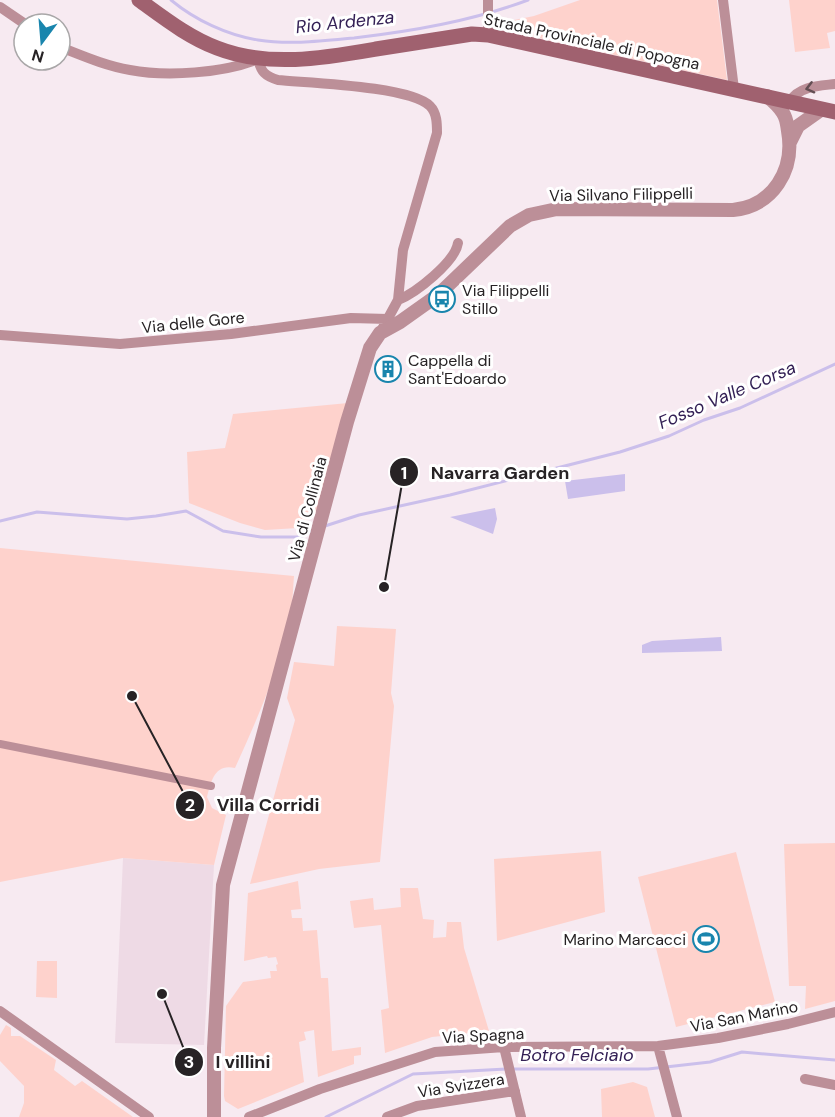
<svg xmlns="http://www.w3.org/2000/svg" width="835" height="1117" viewBox="0 0 835 1117" font-family="'DM Sans',sans-serif">
  <style>
    .built { fill: #eedae5 }
    .green { fill: #fed2cc }
    .water { fill: #cbbfeb }
    .lines { fill: none; stroke-linecap: round; stroke-linejoin: round }
    .stream { stroke: #cbbfeb; stroke-width: 3 }
    .pedestrian { stroke: #bc8f98; stroke-width: 8 }
    .minor { stroke: #bc8f98; stroke-width: 10 }
    .tertiary { stroke: #bc8f98; stroke-width: 14 }
    .secondary { stroke: #a0616f; stroke-width: 15 }
    .oneway { stroke: #634e53 }
    .labels { text-anchor: middle; stroke-width: 6; stroke-linejoin: round; paint-order: stroke }
    .street-label { font-size: 16px; fill: #272325; stroke: #fff }
    .poi-label { font-size: 16px; fill: #272325; stroke: #fff; text-anchor: start }
    .water-label { font-size: 18px; font-style: italic; fill: #332055; stroke: #fff }
    .leader { fill: none; stroke: #272325; stroke-width: 2 }
    .callout-dot { fill: #272325; stroke: #fff; stroke-width: 2 }
    .mark-label { font-size: 18px; text-anchor: middle; font-weight: bold; fill: #fff }
    .callout-label { font-size: 18px; text-anchor: middle; font-weight: bold; fill: #272325; stroke: #fff; stroke-width: 6; stroke-linejoin: round; paint-order: stroke }
  </style>
  <rect width="100%" height="100%" fill="#f7eaf1"/>
  <!-- built -->
  <path class="built" d="M123 858 214 865 204 1045 115 1043Z"/>
  <!-- green -->
  <path class="green" d="M580 0H717L727 80 543 39 508 29 500 23 534 16Z
    M789 0H835V31L827 33 830 48 795 52Z
    M348 403 320 510 298 528 265 530 240 523 189 503 187 452 225 448 233 414Z
    M0 548 294 576C293 588 293 601 290 613 281 667 257 719 235 768 215 763 211 781 207 797L212 808 226 815 214 865 123 858 0 882Z
    M337 626 396 629 391 693 394 706 380 862 319 869 250 884 295 720 287 698 294 662 334 666Z
    M835 843V1001L805 1009 806 986H789L784 844Z
    M601 851 605 912 497 941 494 859Z
    M736 852 775 1002 676 1027 638 877Z
    M298 881 301 909 291 910 292 918H302L303 931 317 930 321 978H328L332 1051 361 1047V1055L354 1056V1064L318 1077 314 1030 304 1032 306 1040 299 1042 304 1082 238 1109 225 1101 224 1096 226 1006 243 982 271 978 270 971H277L276 965 278 964 276 957 268 958 267 956 244 961 248 893Z
    M400 888H418L423 919 434 920 433 938 446 937 447 922H461L464 948 489 1031 432 1037 385 1053 381 1010 389 1008 381 925 354 928 350 901 373 898 374 910 401 907Z
    M37 961H57V998L36 997Z
    M6 1025 11 1028V1036H20L56 1060 54 1070 75 1086 82 1081 133 1117H19L24 1103V1086L0 1061V1035Z
    M633 1082 647 1087 655 1117H602L601 1089Z"/>
  <!-- water -->
  <path class="water" d="M625 474V491L568 499 565 481Z
    M495 508 497 519 493 534 450 517Z
    M721 637 722 651 642 653V645L652 641Z"/>
  <g class="lines">
    <!-- stream -->
    <path class="stream" d="M171 0C195 20 227 35 258 40 289 45 322 41 354 38 413 31 472 21 528 0
      M0 521 37 512 127 519 156 516 186 511 223 531 261 537H301L313 531
      M325 526 359 515 450 495 620 452 669 436 704 420 740 408 835 364
      M513 1069H648L710 1062 742 1052 835 1060
      M326 1117 413 1074 506 1069"/>
    <!-- pedestrian -->
    <path class="pedestrian" d="M0 744 211 786"/>
    <!-- minor -->
    <path class="minor" d="M488 0V35
      M723 0 734 89
      M0 7 25 24
      M60 47C83 56 106 66 130 70 167 77 224 73 258 59 261 72 265 76 278 80 309 83 410 86 430 106 437 113 437 124 437 133L403 250 398 300 380 333
      M790 101C800 86 818 86 835 84
      M398 300C416 293 455 262 458 243
      M0 335 120 344 231 334 351 318 388 319
      M0 1011 149 1117
      M658 1046 677 1117
      M504 1047 521 1117
      M805 1079 835 1085
      M249 1117 320 1089 435 1052 504 1047 658 1046 718 1038 788 1024 835 1012
      M387 1117 417 1106 515 1091"/>
    <!-- tertiary -->
    <path class="tertiary" d="M790 142 798 126 822 109
      M214 1117V1048L223 885 347 422 370 348 380 333 400 322 438 295 510 226 529 215 557 209 733 210C773 206 795 170 788 131 787 125 787 119 783 113 779 106 773 101 767 96"/>
    <!-- secondary -->
    <path class="secondary" d="M139 0C164 18 188 37 217 48 268 68 324 58 376 49 408 44 440 39 472 34L488 35 835 112"/>
  </g>
  <!-- one-way arrows -->
  <defs><path id="oneway-chevron" d="M-2-3.5L2.5 0L-2 3.5" fill="none" stroke-width="1.6" stroke-linecap="round" stroke-linejoin="round" transform="scale(1.5)"/></defs>
  <use class="oneway" href="#oneway-chevron" transform="translate(810 88) rotate(166)"/>
  <!-- icons -->
  <defs>
    <symbol id="bus-ring" viewBox="-11 -11 22 22"><circle r="9.5" fill="#fff" stroke="#1985ad" stroke-width="1.5"/><path d="M-5-6H5V4H4V6H2V4H-2V6H-4V4H-5ZM-3.5-4V0h7V-4ZM-3.5 1.2v1.5H-2V1.2ZM2 1.2v1.5H3.5V1.2Z" fill="#1985ad"/></symbol>
    <symbol id="building-ring" viewBox="-11 -11 22 22"><circle r="9.5" fill="#fff" stroke="#1985ad" stroke-width="1.5"/><path d="M-4-6H4V6H1V3H-1V6H-4ZM-2.5-4.3h1.7v1.8h-1.7ZM.8-4.3h1.7v1.8H.8ZM-2.5-1h1.7V.8h-1.7ZM.8-1h1.7V.8H.8Z" fill="#1985ad"/></symbol>
    <symbol id="stadium-ring" viewBox="-11 -11 22 22"><circle r="9.5" fill="#fff" stroke="#1985ad" stroke-width="1.5"/><path d="M0-5a6.5 5 0 1 0 0 10a6.5 5 0 1 0 0-10ZM-3.5-1.8h7v3.6h-7Z" fill="#1985ad"/></symbol>
  </defs>
  <g fill-rule="evenodd">
    <use href="#bus-ring" x="427" y="284" width="30" height="30"/>
    <use href="#building-ring" x="373" y="354" width="30" height="30"/>
    <use href="#stadium-ring" x="691" y="924" width="30" height="30"/>
  </g>
  <g class="labels">
    <!-- street labels -->
    <g class="street-label">
      <text transform="translate(592 41) rotate(12)" y="6">Strada Provinciale di Popogna</text>
      <text transform="translate(621 194) rotate(-1)" y="6">Via Silvano Filippelli</text>
      <text transform="translate(193 322) rotate(-6)" y="6">Via delle Gore</text>
      <text transform="translate(307 509) rotate(-75)" y="6">Via di Collinaia</text>
      <text transform="translate(744 1016) rotate(-11)" y="6">Via San Marino</text>
      <text transform="translate(483 1035) rotate(-3)" y="6">Via Spagna</text>
      <text transform="translate(461 1085) rotate(-9)" y="6">Via Svizzera</text>
    </g>
    <!-- poi labels -->
    <g class="poi-label">
      <text x="462" y="296">Via Filippelli<tspan x="462" dy="18">Stillo</tspan></text>
      <text x="408" y="366">Cappella di<tspan x="408" dy="18">Sant'Edoardo</tspan></text>
      <text x="686" y="945" text-anchor="end">Marino Marcacci</text>
    </g>
    <!-- water labels -->
    <g class="water-label">
      <text transform="translate(345 22) rotate(-6)" y="6">Rio Ardenza</text>
      <text transform="translate(727 395) rotate(-23)" y="6">Fosso Valle Corsa</text>
      <text x="577" y="1061">Botro Felciaio</text>
    </g>
  </g>
  <!-- callouts -->
  <path class="leader" d="M384 587L404 472M132 696L190 805M162 994L189 1062"/>
  <g class="callout-dot">
    <circle cx="384" cy="587" r="6"/>
    <circle cx="132" cy="696" r="6"/>
    <circle cx="162" cy="994" r="6"/>
    <circle cx="404" cy="472" r="15"/>
    <circle cx="190" cy="805" r="15"/>
    <circle cx="189" cy="1062" r="15"/>
  </g>
  <g class="mark-label">
    <text x="404" y="479">1</text>
    <text x="190" y="811">2</text>
    <text x="189" y="1068">3</text>
  </g>
  <g class="callout-label">
    <text x="500" y="479">Navarra Garden</text>
    <text x="268" y="811">Villa Corridi</text>
    <text x="243" y="1068">I villini</text>
  </g>
  <!-- north arrow -->
  <g transform="translate(42 42) rotate(196)"><circle r="28" fill="#ffffff" stroke="#a9a7a8" stroke-width="1.5"/>
  <path d="M0-4.5L10 22L0 15L-10 22Z" fill="#1985ad"/>
  <text y="-9" font-size="16" font-weight="bold" text-anchor="middle" fill="#272325">N</text>
  </g>
</svg>
